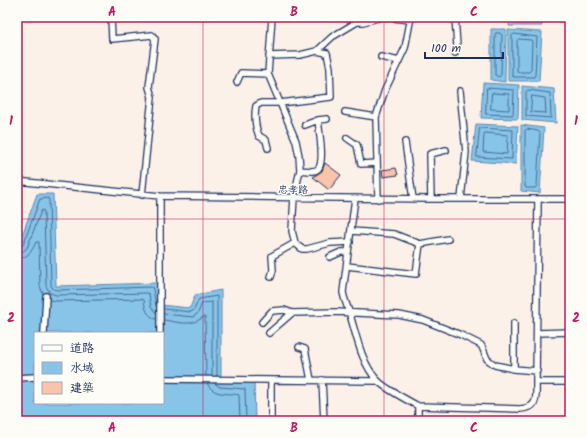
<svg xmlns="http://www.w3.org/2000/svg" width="587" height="438" viewBox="0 0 587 438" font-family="Kalam,'LXGW WenKai TC',sans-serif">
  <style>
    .water { fill: #87c4e7; stroke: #5c88b0; fill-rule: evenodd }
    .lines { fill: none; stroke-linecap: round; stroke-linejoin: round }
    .shore { stroke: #466b95; stroke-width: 1 }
    .building { fill: #fac4ab; stroke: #1b2f5e }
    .minor-casing { stroke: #1b2f5e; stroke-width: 8 }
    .minor { stroke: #fdfcf7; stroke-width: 5.5 }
    .grid { fill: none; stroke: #c2185b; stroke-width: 1; stroke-opacity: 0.55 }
    .labels { text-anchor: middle; stroke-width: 3; stroke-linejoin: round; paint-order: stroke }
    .street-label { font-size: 10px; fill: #1b2f5e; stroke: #fdfcf7 }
    .neatline { fill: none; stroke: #c2185b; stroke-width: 1.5 }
    .grid-label { font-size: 13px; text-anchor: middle; font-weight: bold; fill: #c2185b }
  </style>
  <rect width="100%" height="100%" fill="#fcf1e8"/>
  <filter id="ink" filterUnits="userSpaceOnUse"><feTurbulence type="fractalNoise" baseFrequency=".025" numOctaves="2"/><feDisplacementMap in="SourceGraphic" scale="8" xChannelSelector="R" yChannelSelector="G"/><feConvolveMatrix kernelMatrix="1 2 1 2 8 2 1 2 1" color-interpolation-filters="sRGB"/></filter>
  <g filter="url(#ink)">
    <!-- water -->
    <path class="water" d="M509 17H542V26H509Z
      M491 29H506L505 82 491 80Z
      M508 30 542 32 539 81H508Z
      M483 83 519 85 518 119 481 118Z
      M522 86 554 89 556 123 522 120Z
      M476 124 518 126 516 164 472 161Z
      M521 125 544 128 540 193 521 191Z
      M37 194H53L56 286 157 283 160 305 190 308 195 295 221 290V378L254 380 255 421H17V249ZM35 333H163V403H35Z"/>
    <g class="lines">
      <!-- shore -->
      <path class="shore" d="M496 33H500L502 35 501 75 499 77 495 75V35Z
        M514 34 537 37 535 75 534 77H514L512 76V36Z
        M519 39 531 40 532 41 531 70 529 72H519L517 71V41Z
        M487 88 514 90 513 115 486 114Z
        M528 90 550 93 551 118 526 116V92Z
        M492 93 509 94V110L491 109Z
        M532 96 545 98 546 113 531 112Z
        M480 128 513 130 512 159 477 157Z
        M527 129 538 131 540 133 537 186 535 188H526L525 186V131Z
        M485 133 508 135 507 154 483 152 484 135Z
        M17 248 20 247 23 245 40 199 48 198 49 200 51 285 53 289 57 290 152 287 153 289 156 306
        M17 253 22 252 27 248 41 211 43 210 44 212 46 286 50 293 56 295 147 293 149 294 151 307 156 313
        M17 259C28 258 32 251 36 242H39L40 286 43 294
        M50 300 57 301 142 299 144 300C145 309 147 316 156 319
        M164 309 191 312 194 310 199 299 217 296V376
        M164 314 193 317 198 313 202 303 212 302V376
        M164 320C177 322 192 327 203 317H205L206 376
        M207 383C214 397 227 392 239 395L240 421
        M214 383 220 387 245 389 246 421"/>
    </g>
    <!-- building -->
    <path class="building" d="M325 163 341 175 329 190 313 177 322 171Z
      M396 168 398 175 383 177 382 170Z"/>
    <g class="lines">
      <defs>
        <path id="minor" d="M111 17 112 39 152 35 155 39 149 87 152 97 142 195
          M272 17 268 74 296 141 299 156 300 170 294 197 292 231 295 243 302 249H307L330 243 350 242
          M354 17 357 22H363L382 17
          M385 17 410 20
          M455 17 457 46 455 53
          M269 56 300 55 317 51 332 37 357 22
          M381 57 399 61
          M237 82 241 73 268 74
          M460 91 466 152 461 199
          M345 112 376 117
          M305 125 318 120 327 119
          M347 138 357 145 361 164 377 163
          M405 142 413 199
          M268 148 266 140 259 136C255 126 254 117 256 106L261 103H280L331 97 330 68 327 53 317 51
          M300 170C306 170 314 173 318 169 325 162 319 130 318 120
          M17 181 160 196 431 199H570
          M355 198 343 292C344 300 348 307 350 315 357 337 361 362 377 380 384 388 407 400 418 406V421
          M378 199 376 117 385 90 405 48 411 17
          M431 199 430 154 446 150
          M420 244 448 239
          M330 257 341 252H348
          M347 266 416 274 420 244 394 234 351 231
          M271 277 273 270 272 256 295 243
          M262 322 272 311 284 310 292 313 336 312 399 315 423 320 461 335 481 345 483 349 487 359 495 365 514 369 537 371
          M44 333 46 296
          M160 333V196
          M269 333 292 313
          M537 333 570 332
          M299 347 305 349 311 380
          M514 369V323
          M17 378 35 377
          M163 379 377 381
          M322 380 324 421
          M536 382H570
          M418 406 520 409C539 408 536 397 536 382L538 199
          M271 421V380"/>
      </defs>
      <!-- minor casing -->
      <use href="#minor" class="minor-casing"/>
      <!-- minor -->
      <use href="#minor" class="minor"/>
    </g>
  </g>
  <!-- grid -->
  <path class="grid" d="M203 17V421M384 17V421M17 219H570"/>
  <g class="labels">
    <!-- street labels -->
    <g class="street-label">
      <text transform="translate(293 189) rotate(1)" y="4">忠孝路</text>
    </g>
  </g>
  <!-- margin -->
  <rect width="587" height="438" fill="none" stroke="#fdfcf7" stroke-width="44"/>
  <!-- legend -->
  <rect x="34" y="332" width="130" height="72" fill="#fdfcf7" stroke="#a3aaba"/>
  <rect x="42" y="345" width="20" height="6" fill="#fdfcf7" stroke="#a3aaba"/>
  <text x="70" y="352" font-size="12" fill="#1b2f5e">道路</text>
  <rect x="42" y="362" width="20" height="12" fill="#87c4e7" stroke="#a3aaba"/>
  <text x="70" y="372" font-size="12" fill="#1b2f5e">水域</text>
  <rect x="42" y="382" width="20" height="12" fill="#fac4ab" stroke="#a3aaba"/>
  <text x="70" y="392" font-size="12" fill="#1b2f5e">建築</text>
  <!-- scale -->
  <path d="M425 52v6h78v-6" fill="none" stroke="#1b2f5e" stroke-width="2"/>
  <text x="431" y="52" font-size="12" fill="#1b2f5e" stroke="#fdfcf7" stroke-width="3" paint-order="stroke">100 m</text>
  <rect x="22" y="22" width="543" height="394" class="neatline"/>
  <g class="grid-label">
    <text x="112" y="16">A</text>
    <text x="294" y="16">B</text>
    <text x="474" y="16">C</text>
    <text x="11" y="125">1</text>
    <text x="576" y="125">1</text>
    <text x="11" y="322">2</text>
    <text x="576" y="322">2</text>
    <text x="112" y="432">A</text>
    <text x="294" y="432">B</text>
    <text x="474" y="432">C</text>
  </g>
</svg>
